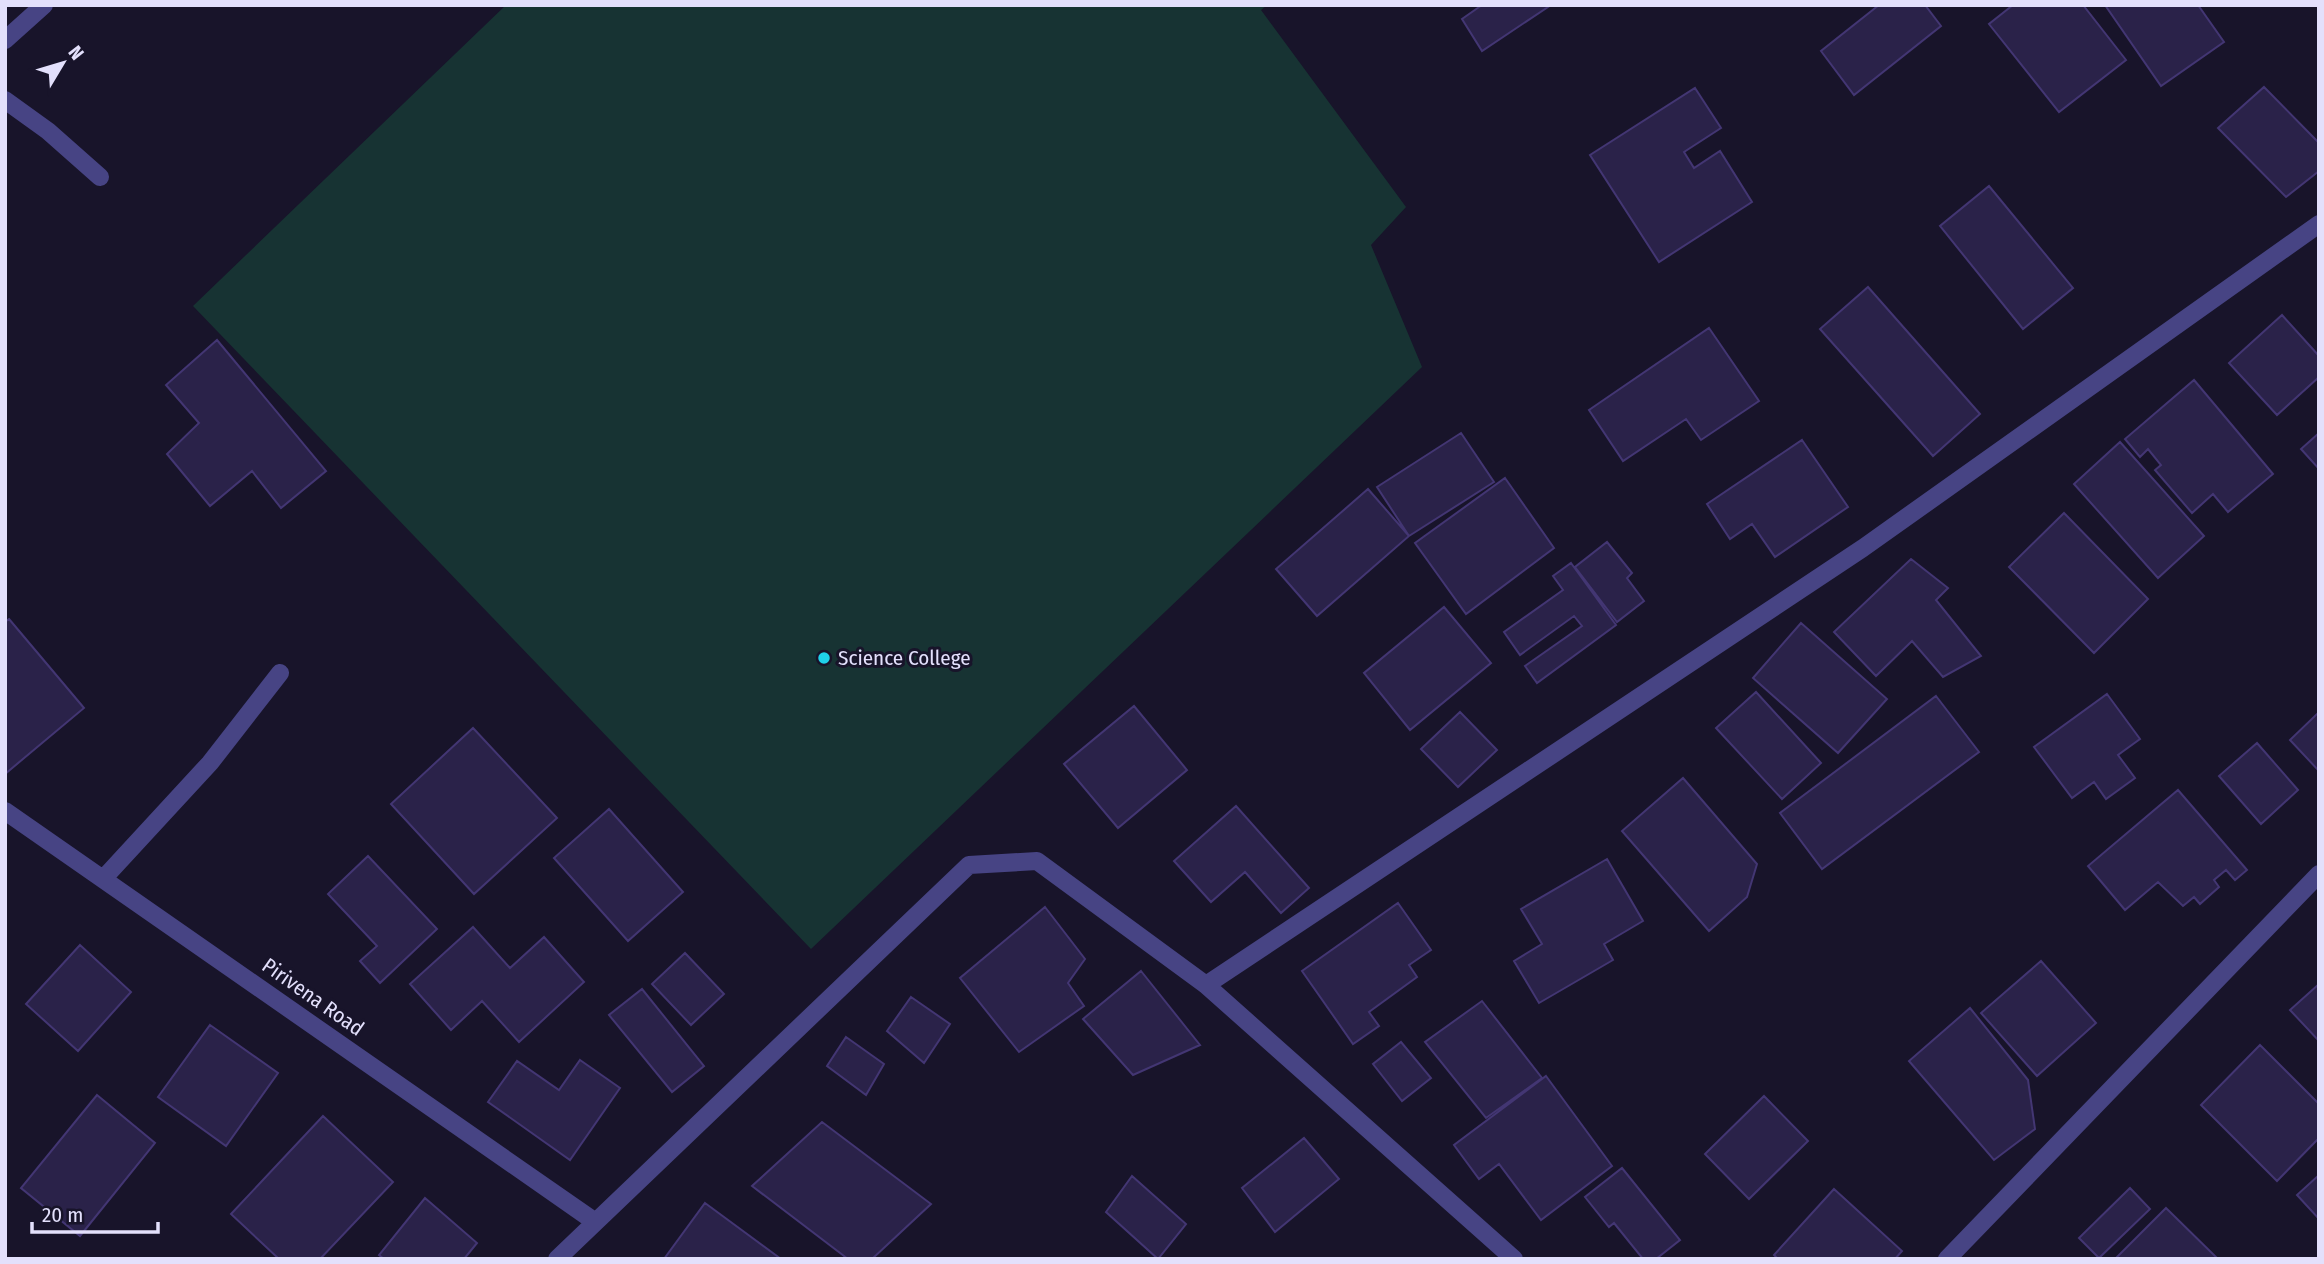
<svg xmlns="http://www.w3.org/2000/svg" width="2324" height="1264" viewBox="0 0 2324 1264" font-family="'Fira Sans Condensed',sans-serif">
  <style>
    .green { fill: #173333 }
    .building { fill: #2a2249; stroke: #433673; stroke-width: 2 }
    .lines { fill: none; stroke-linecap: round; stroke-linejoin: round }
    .minor { stroke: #474484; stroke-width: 18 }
    .poi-dot { fill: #1fd0e9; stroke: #18142a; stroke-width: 2.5 }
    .labels { text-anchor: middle; stroke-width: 6; stroke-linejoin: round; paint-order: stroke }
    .poi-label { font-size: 21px; fill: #e3e0fc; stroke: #18142a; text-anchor: start }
    .street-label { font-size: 21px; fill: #e3e0fc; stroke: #18142a }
  </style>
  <rect width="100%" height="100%" fill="#18142a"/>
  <!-- green -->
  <path class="green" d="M506 5H1267L1261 10 1406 207 1371 245 1422 367 811 949 193 306Z"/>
  <!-- building -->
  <path class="building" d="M1482 5H1551L1482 51 1462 19Z
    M1879 5H1925L1941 26 1854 95 1821 51Z
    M2013 5H2083L2126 60 2059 112 1989 24Z
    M2105 5H2198L2224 42 2161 86Z
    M2264 87 2319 143V171L2286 197 2218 128Z
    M1695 88 1721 128 1684 152 1694 168 1720 151 1752 202 1659 262 1590 155Z
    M1989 186 2073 288 2023 329 1940 226Z
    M1868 287 1980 414 1933 456 1820 329Z
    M2282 315 2319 356V377L2277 415 2229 363Z
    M1709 328 1759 401 1701 440 1686 419 1623 461 1589 410Z
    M217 340 326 471 281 508 252 471 210 506 167 454 199 423 166 385Z
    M2194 380 2273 474 2228 512 2213 494 2192 513 2155 470 2161 465 2148 449 2140 457 2125 439Z
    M1461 433 1494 482 1409 536 1377 487Z
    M2319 433V469L2301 449Z
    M1802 440 1848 507 1775 557 1752 524 1730 539 1707 504Z
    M2120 442 2204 536 2158 578 2074 484Z
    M1505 478 1554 548 1466 614 1415 543Z
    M1368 489 1409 536 1317 616 1276 569Z
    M2064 513 2148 599 2094 653 2009 567Z
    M1607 542 1632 573 1627 578 1644 601 1617 622 1575 567Z
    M1911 559 1948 588 1936 600 1981 656 1943 677 1912 641 1876 676 1834 632Z
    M1571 563 1616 625 1537 683 1525 666 1582 626 1574 616 1520 655 1504 632 1563 590 1553 576Z
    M1444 607 1491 663 1410 730 1364 673Z
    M9 619 84 708 5 774V622Z
    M1801 623 1887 699 1838 753 1753 678Z
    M1756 692 1821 763 1782 799 1716 728Z
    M2107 694 2140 739 2118 755 2135 778 2106 799 2094 782 2072 798 2034 747Z
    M1936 696 1979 752 1822 869 1780 813Z
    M1134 706 1187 770 1118 828 1064 764Z
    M1460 712 1497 750 1458 787 1421 749Z
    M2319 712V771L2290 740Z
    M473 728 557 818 474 894 391 804Z
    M2257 743 2298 790 2261 824 2219 776Z
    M1683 778 1757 864 1747 897 1709 931 1622 831Z
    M2178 790 2247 870 2235 880 2226 870 2214 880 2219 887 2200 904 2194 897 2183 906 2158 882 2125 910 2088 866Z
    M1236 806 1309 888 1281 913 1245 872 1211 902 1174 861Z
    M609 809 683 892 628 941 554 858Z
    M368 856 437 929 380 983 360 961 377 946 328 894Z
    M1607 859 1643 921 1604 944 1613 960 1539 1003 1514 961 1542 944 1521 909Z
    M1398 903 1431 950 1409 965 1417 977 1369 1012 1379 1026 1353 1044 1302 971Z
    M1045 907 1085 959 1068 983 1084 1006 1019 1052 960 978Z
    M473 927 510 968 544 937 584 982 519 1042 482 1001 451 1030 410 984Z
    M80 945 131 992 78 1051 26 1004Z
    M685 953 724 994 691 1025 652 984Z
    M2041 961 2096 1023 2037 1076 1981 1013Z
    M1141 971 1200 1045 1133 1075 1083 1019Z
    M2319 984V1041L2290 1010Z
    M642 989 704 1066 672 1092 609 1015Z
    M911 997 950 1024 924 1063 887 1031Z
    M1482 1001 1542 1078 1486 1118 1425 1042Z
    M1970 1008 2028 1080 2035 1129 1994 1160 1909 1061Z
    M210 1025 278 1073 226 1146 158 1097Z
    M846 1037 884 1064 866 1095 827 1066Z
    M1401 1042 1431 1078 1402 1101 1373 1064Z
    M2260 1045 2319 1104V1138L2277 1181 2201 1105Z
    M580 1060 620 1088 570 1160 488 1102 517 1061 559 1090Z
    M1546 1076 1612 1166 1541 1220 1499 1164 1479 1179 1454 1145Z
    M97 1095 155 1143 80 1236 21 1188Z
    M1764 1096 1808 1141 1749 1199 1705 1154Z
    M323 1116 393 1182 320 1259H279L231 1214Z
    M822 1122 931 1204 872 1259H848L752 1186Z
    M1304 1138 1339 1179 1275 1232 1242 1188Z
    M1622 1168 1680 1240 1656 1259H1643L1614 1223 1609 1227 1585 1197Z
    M2319 1175V1219L2297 1195Z
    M1132 1176 1186 1224 1158 1259 1106 1212Z
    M2130 1188 2150 1209 2099 1258 2079 1238Z
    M1834 1189 1902 1251 1895 1259H1778L1774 1255Z
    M425 1198 477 1243 464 1259H384L379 1255Z
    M705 1203 781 1259H664Z
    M2166 1208 2218 1259H2115Z"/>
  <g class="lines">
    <!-- minor -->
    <path class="minor" d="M5 40 44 5
      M5 100 48 131 100 177
      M5 811 594 1221
      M103 879 210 763 280 673
      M1206 985 1863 548 2319 224
      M557 1259 969 865 1037 861 1206 985 1514 1259
      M1947 1259 2319 874"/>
  </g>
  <!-- markers -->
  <circle class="poi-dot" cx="824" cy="658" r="7"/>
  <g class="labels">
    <!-- poi labels -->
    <g class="poi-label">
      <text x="838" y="665">Science College</text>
    </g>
    <!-- street labels -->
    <g class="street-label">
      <text transform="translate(313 997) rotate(35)" y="7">Pirivena Road</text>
    </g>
  </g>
  <!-- border -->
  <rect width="2324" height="1264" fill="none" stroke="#e3e0fc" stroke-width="14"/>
  <!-- north arrow -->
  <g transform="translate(63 63) rotate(52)" stroke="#18142a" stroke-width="5" paint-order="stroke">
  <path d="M0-5L12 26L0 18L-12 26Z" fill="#e3e0fc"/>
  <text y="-10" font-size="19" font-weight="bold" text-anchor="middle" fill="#e3e0fc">N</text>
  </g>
  <!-- scale -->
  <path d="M32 1222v10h126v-10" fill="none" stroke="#e3e0fc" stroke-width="3.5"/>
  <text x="42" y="1222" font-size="21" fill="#e3e0fc" stroke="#18142a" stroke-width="5" paint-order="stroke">20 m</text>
</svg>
